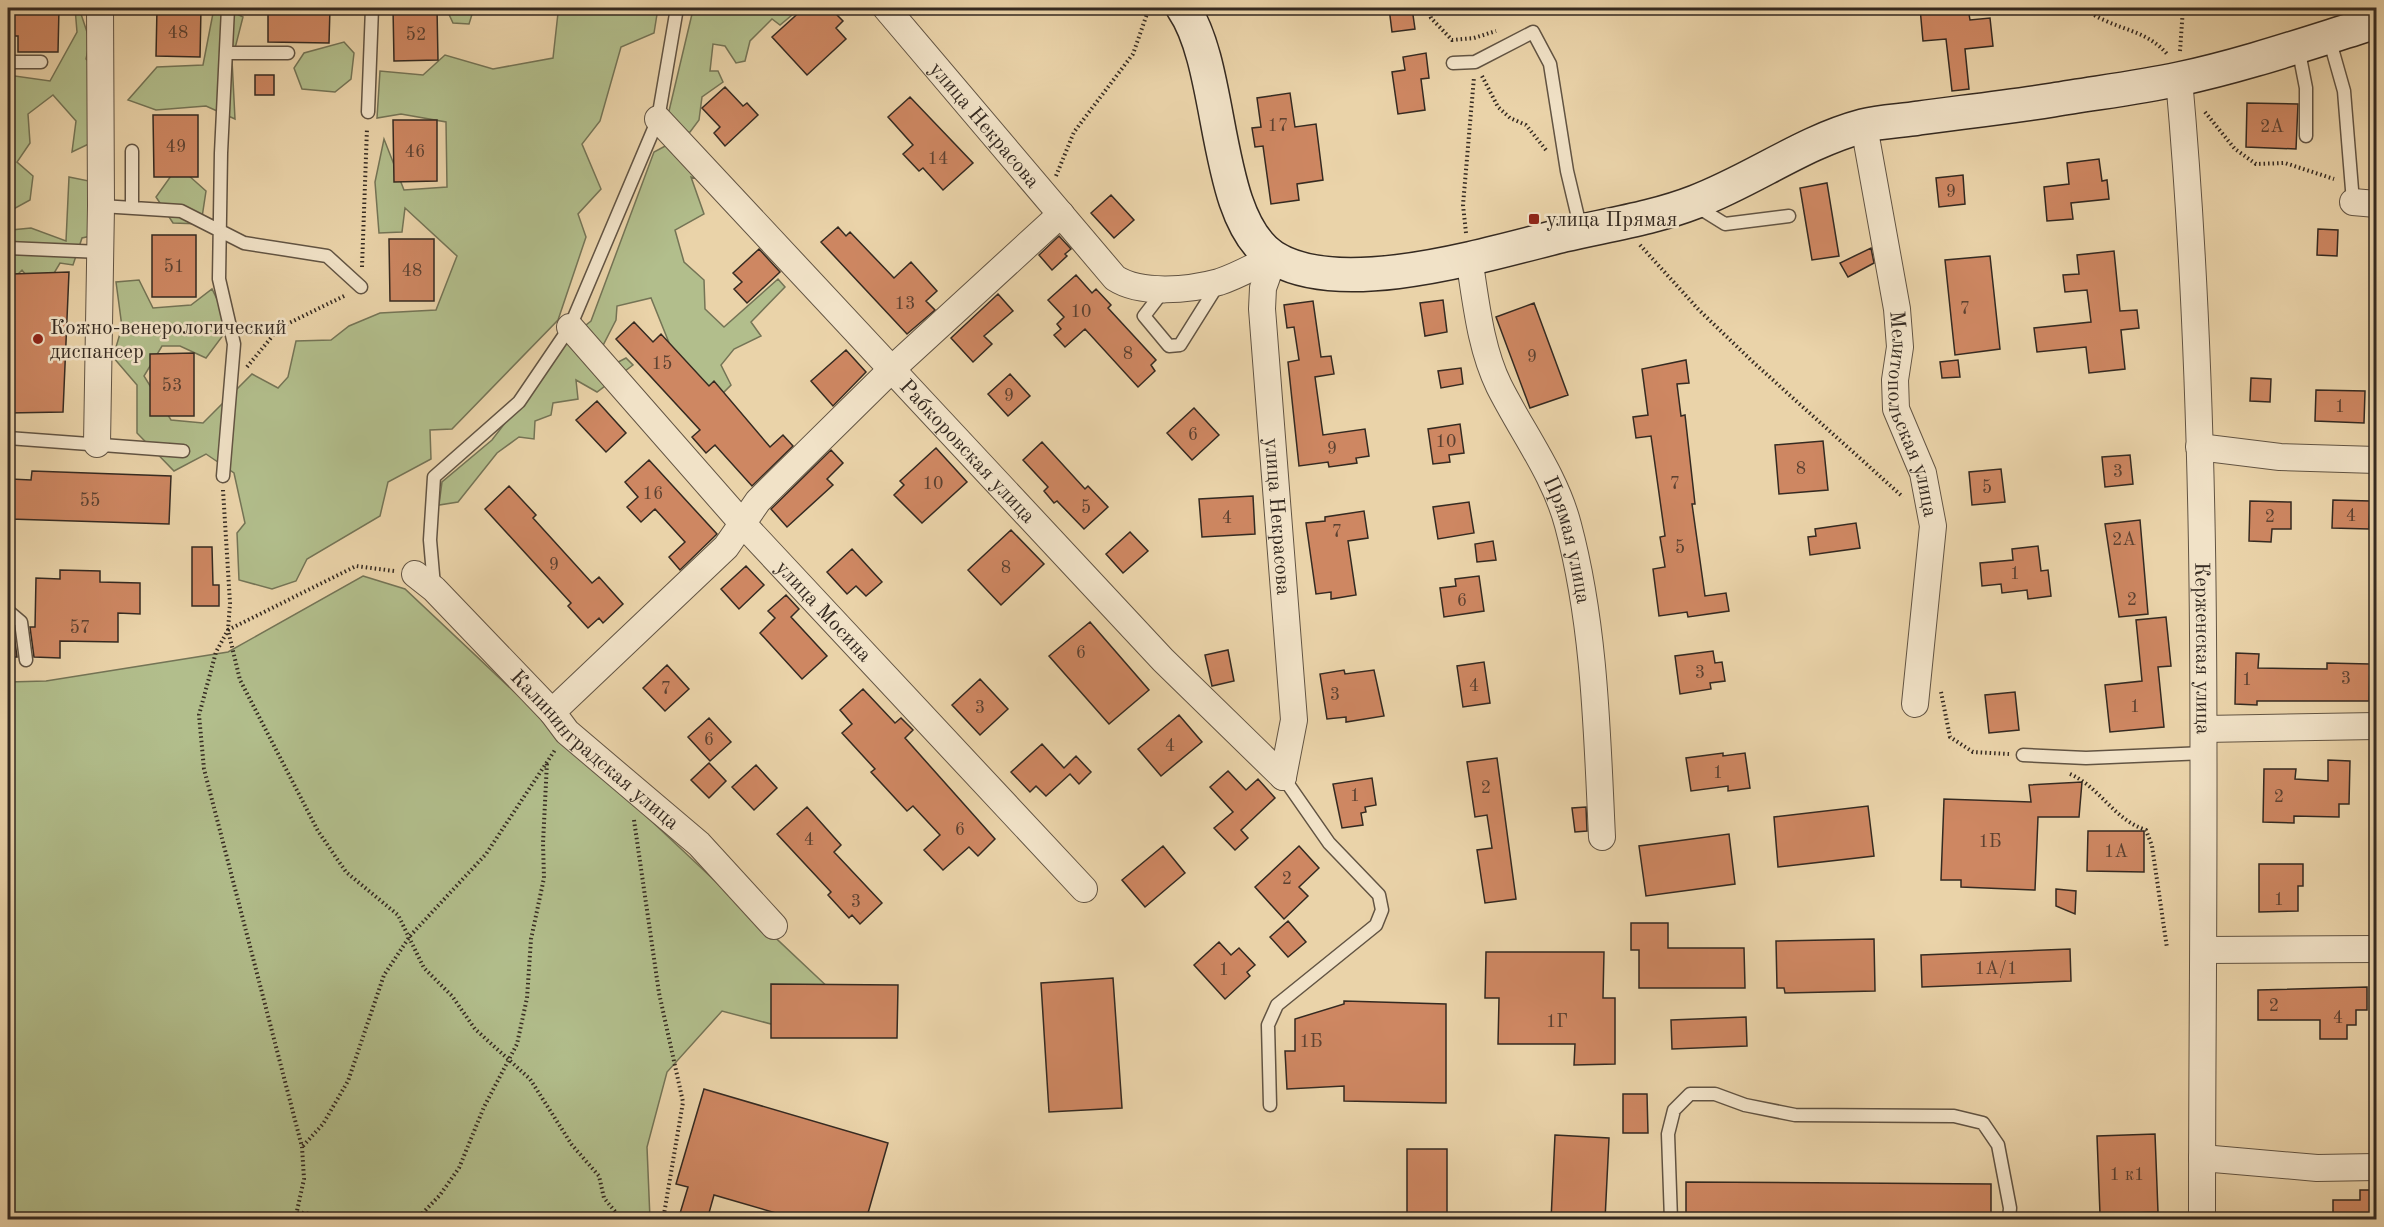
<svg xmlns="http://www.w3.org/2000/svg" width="2384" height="1227" viewBox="0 0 2384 1227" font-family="'Old Standard TT',serif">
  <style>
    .green { fill: #b2be8c; stroke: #747456; stroke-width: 1.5 }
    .building { fill: #ce8762; stroke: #352a21; stroke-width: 1.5 }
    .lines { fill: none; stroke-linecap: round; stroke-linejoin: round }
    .lane-casing { stroke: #625443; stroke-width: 15 }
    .street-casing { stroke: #625443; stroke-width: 28 }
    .secondary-casing { stroke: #352a21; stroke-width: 36 }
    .path { stroke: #352a21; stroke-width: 4; stroke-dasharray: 1.5 3; stroke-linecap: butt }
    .lane { stroke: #f1e2c7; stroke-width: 12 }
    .street { stroke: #f1e2c7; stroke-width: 26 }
    .secondary { stroke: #f1e2c7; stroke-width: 33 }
    .poi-dot { fill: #8f2418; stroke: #f1e2c7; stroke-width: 2 }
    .labels { text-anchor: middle; stroke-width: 5; stroke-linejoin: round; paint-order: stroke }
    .number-label { font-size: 18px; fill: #5b4131 }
    .street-label { font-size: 21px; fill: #352a21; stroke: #f1e2c7 }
    .poi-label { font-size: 21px; fill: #352a21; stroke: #f1e2c7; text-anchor: start }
  </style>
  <rect width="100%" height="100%" fill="#ead3a9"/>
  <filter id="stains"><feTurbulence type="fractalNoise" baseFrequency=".00333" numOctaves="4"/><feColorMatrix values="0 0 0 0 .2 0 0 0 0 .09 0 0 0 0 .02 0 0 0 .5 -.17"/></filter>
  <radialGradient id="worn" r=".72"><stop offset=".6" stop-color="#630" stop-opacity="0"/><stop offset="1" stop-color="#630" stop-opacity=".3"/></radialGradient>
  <!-- green -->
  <path class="green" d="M75 8H87L81 14 90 41 86 59 108 80 95 141 72 152 76 121 53 95 28 114 30 143 17 162 33 176 30 200 10 211 8 207 10 167 8 88 15 76 50 81 77 32Z
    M214 8H225L243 17 232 60 235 119 206 106 156 110 128 100 157 67 203 65Z
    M446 8H474L469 24 453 23Z
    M499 8H658L654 33 621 47 600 121 582 144 601 189 578 214 586 237 558 320 452 429 430 430 431 459 388 482 380 516 307 559 296 581 272 589 239 580 237 533 245 523 234 473 206 454 174 471 137 433V385L113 357 122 327 116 282 139 280 153 308 191 305 212 289 230 326 206 358 180 346H162L144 376 171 420 203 423 252 374 278 388 288 377 296 341 331 340 349 326 380 313 436 310 457 256 405 208 402 232 379 233 375 182 384 139 404 190 447 187 446 122 401 114 377 118 380 71 423 75 445 55 493 69 553 58 558 13Z
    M698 8H795L792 15 780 25 772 19 750 41 745 61 736 63 725 46 713 44 710 71H718L723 82 702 97 699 120 690 132 673 134 669 111 692 14Z
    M344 42 354 53 351 79 335 92 302 89 294 68 304 53Z
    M669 144 703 180 691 177 704 214 675 230 684 262 704 280 705 309 724 327 778 279 785 287 751 322 761 336 734 349 721 365 731 385 719 397 684 380 651 298 617 306 616 320 593 365 603 370 626 358 633 365 597 392 576 380 578 399 553 403 551 415 535 421 534 439 519 437 497 453 458 502 439 505 442 482 492 440 572 336 591 321 654 152Z
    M178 166 206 191 201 224 173 223 156 197Z
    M69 177 94 182 96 235 82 238 73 265 60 263 47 285 35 286 22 270 8 284V251L13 248 11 230 31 228 66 241Z
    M363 576 405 589 832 991 801 1032 722 1011 667 1072 647 1147 650 1219H8V682L46 681 228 652Z"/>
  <!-- building -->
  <path class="building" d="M8 8H59L58 52H18V36H8Z
    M157 8H201L200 57 156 56Z
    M268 8H330L329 43 268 42Z
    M393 8H437L438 60 394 61Z
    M804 8H830L843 21 836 28 846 39 807 75 772 37Z
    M1389 8H1412L1415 29 1392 32Z
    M1920 8H1968L1970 20 1990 18 1993 46 1965 49 1969 89 1952 91 1946 39 1923 41Z
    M1426 53 1429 78 1421 79 1425 110 1398 114 1392 72 1405 70 1403 57Z
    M255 75H274V95H255Z
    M725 87 743 106 747 103 758 115 725 146 714 133 720 127 702 108Z
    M1290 93 1295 127 1316 124 1323 180 1297 184 1299 200 1271 204 1263 146 1255 147 1252 128 1261 127 1257 98Z
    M910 97 973 163 943 190 923 168 919 171 903 154 913 145 888 117Z
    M2247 103 2298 104 2296 149 2246 147Z
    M153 115H198V177H154Z
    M393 120H437V181L394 182Z
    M2099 159 2102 181 2107 180 2109 199 2071 203 2073 219 2047 221 2044 187 2069 184 2067 163Z
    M1963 175 1965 204 1939 207 1936 178Z
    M1827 183 1839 256 1812 260 1800 188Z
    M1111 195 1134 220 1114 238 1091 213Z
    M838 227 846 236 850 232 894 278 911 262 937 291 926 301 935 310 907 334 821 242Z
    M2318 229 2338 230 2337 256 2317 255Z
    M152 235H196V297H152Z
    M1059 236 1071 249 1065 254 1067 256 1052 270 1039 255Z
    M389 239H434V301H390Z
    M1871 248 1874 263 1848 277 1840 263Z
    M759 249 780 272 747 303 734 289 742 282 733 273Z
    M2114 251 2120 311 2137 310 2139 328 2121 330 2125 369 2089 373 2086 347 2037 352 2034 328 2091 322 2087 290 2065 292 2063 275 2079 274 2077 255Z
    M1990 256 2000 349 1955 355 1945 260Z
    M69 272 63 412 8 413 12 274Z
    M1076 275 1092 293 1096 289 1111 305 1108 308 1156 360 1151 365 1155 371 1138 387 1085 329 1065 347 1054 335 1061 329 1057 324 1064 317 1048 300Z
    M998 294 1013 311 984 336 992 344 973 362 951 338Z
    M1443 300 1447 332 1425 336 1420 303Z
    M1313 301 1321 357 1331 356 1334 374 1315 377 1323 435 1365 429 1369 456 1356 458 1357 463 1329 467 1328 462 1299 466 1288 362 1299 360 1294 327 1287 328 1284 305Z
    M1534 303 1568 395 1530 408 1496 317Z
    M634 322 653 342 661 334 709 386 714 381 770 447 783 435 793 446 752 486 715 445 706 453 692 437 700 430 616 339Z
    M846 350 866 372 833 406 811 381Z
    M194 353V416H150V354Z
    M1686 360 1689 383 1677 384 1681 416 1685 415 1695 504H1692L1705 596 1726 593 1729 611 1688 617 1687 612 1659 616 1653 569 1665 567 1660 537 1665 536 1651 436 1636 438 1633 417 1648 415 1642 369Z
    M1958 360 1960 377 1942 378 1940 362Z
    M1461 368 1463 384 1441 388 1438 371Z
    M1010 374 1030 396 1008 416 988 394Z
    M2251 378 2271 379 2270 402 2250 401Z
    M2316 390 2365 391 2364 423 2315 421Z
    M597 401 626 433 606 452 576 420Z
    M1194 408 1219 435 1192 460 1167 433Z
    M1460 424 1464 453 1449 455 1450 462 1433 464 1428 429Z
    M1823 441 1828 490 1779 494 1775 445Z
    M1042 442 1085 489 1088 486 1108 507 1084 529 1057 501 1054 503 1044 491 1048 487 1023 460Z
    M936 448 967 482 922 523 894 495 904 485 900 481Z
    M831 450 843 463 827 479 833 485 787 527 771 509Z
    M2130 455 2133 484 2105 487 2102 457Z
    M649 460 717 534 680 570 669 557 685 542 655 509 641 522 627 507 638 497 625 482Z
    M2001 469 2005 502 1972 505 1969 472Z
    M32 471 171 476 169 524 10 519 11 479 31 480Z
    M509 486 536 515 533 518 592 583 599 577 623 604 603 623 599 618 588 628 568 606 571 603 485 509Z
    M1253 496 1255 534 1202 537 1199 499Z
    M2333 500 2370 501 2369 529 2332 528Z
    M2250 501 2291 502V529H2272L2271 542 2249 541Z
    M1469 502 1474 533 1438 539 1433 507Z
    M1364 511 1368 538 1348 541 1356 595 1331 599V592L1316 594 1306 523 1325 521V517Z
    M2140 520 2148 614 2119 617 2105 524Z
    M1856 523 1860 548 1810 555 1808 537 1816 536 1815 529Z
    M1011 530 1044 564 1001 605 968 570Z
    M1130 532 1148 551 1123 573 1106 554Z
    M1493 541 1496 560 1477 562 1475 544Z
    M2038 546 2041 571 2048 570 2051 596 2028 599 2027 590 2002 593 2001 584 1982 586 1980 563 2013 560 2012 549Z
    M192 547H212L213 585H219V606H192Z
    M852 549 882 582 866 596 856 586 847 594 827 572Z
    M746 566 764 585 739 609 721 589Z
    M60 570 100 571V582L140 583V614L118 613V642L60 641V658L34 657 30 627H35L36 578 60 579Z
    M1479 576 1484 611 1444 617 1440 588 1456 586 1455 579Z
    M786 595 799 609 791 617 827 656 802 679 760 633 775 618 768 611Z
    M2166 617 2171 666 2158 667 2164 727 2110 732 2105 685 2142 681 2136 620Z
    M1090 622 1149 690 1109 724 1049 656Z
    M8 627H13L17 657H8Z
    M1228 650 1234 681 1212 686 1205 655Z
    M1713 651 1715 663 1722 662 1725 681 1710 683 1711 689 1680 694 1675 656Z
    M2236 653 2259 654 2258 668 2327 669V663L2370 664 2369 701H2257V705L2235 704Z
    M1484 662 1490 703 1463 707 1457 666Z
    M667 665 689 689 665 711 643 688Z
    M1344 670 1345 674 1374 670 1384 716 1346 722V717L1327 719 1320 674Z
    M980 679 1008 709 980 735 952 705Z
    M863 689 895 723 901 718 913 730 905 738 995 839 978 856 969 847 943 870 924 850 940 835 913 806 907 811 871 772 875 769 842 733 852 724 840 710Z
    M2015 692 2019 730 1989 733 1985 695Z
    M1179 715 1202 742 1161 776 1138 749Z
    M709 718 731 742 710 761 688 737Z
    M1042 744 1064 768 1076 756 1091 772 1079 784 1070 774 1046 796 1036 786 1030 792 1011 772Z
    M1723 753V756L1745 753 1750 788 1728 791V786L1691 791 1686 758Z
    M1497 758 1516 899 1485 903 1477 850 1492 848 1487 815 1475 817 1467 762Z
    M2328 760 2350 761 2349 804H2339V817L2294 816V823L2263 822 2264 769H2296L2295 779 2328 781Z
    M709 763 726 781 709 798 691 780Z
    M756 765 777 788 754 810 732 787Z
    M1228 771 1246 790 1258 779 1275 798 1241 830 1248 838 1235 850 1214 828 1233 812 1210 787Z
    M1372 778 1376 805 1365 807 1366 812 1361 813 1363 825 1342 828 1333 784Z
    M2082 782 2079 817H2038L2035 890 1961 887V880H1941L1944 799 2031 802 2029 785Z
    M1868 806 1874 856 1778 867 1774 817Z
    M807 807 841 845 834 852 882 903 860 924 852 915 849 918 828 895 831 892 777 834Z
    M1586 807 1587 831 1575 832 1572 808Z
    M2088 831H2144V872L2087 871Z
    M1729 834 1735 884 1646 896 1639 846Z
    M1163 846 1185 873 1145 907 1122 880Z
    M1299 846 1319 868 1299 887 1308 896 1284 919 1255 887Z
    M2259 864H2303V886H2298V911L2259 912Z
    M2056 889 2076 891 2075 914 2056 906Z
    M1288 921 1306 942 1288 957 1270 937Z
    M1631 923H1668V948H1744L1745 988H1639V950H1631Z
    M1874 939 1875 991 1785 993 1784 988H1777L1776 941Z
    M1219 942 1231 955 1239 948 1255 965 1247 972 1250 976 1225 999 1194 965Z
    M2070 949 2071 981 1922 987 1921 955Z
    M1486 952H1604L1603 998H1615V1064L1574 1065 1575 1044H1498L1499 998H1485Z
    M1113 978 1122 1108 1049 1112 1041 983Z
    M771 984 898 985 897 1038H771Z
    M2367 987V1010H2356V1025H2347V1039H2320V1020H2258V990Z
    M1344 1001 1446 1004V1103L1344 1101V1086L1287 1089 1285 1051H1295V1019L1344 1004Z
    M1746 1017 1747 1046 1672 1049 1671 1020Z
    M704 1089 888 1143 866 1220H800L714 1195 707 1220H678L688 1187 676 1184Z
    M1623 1094H1647L1648 1133H1623Z
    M2155 1134 2158 1212 2100 1214 2097 1136Z
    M1555 1135 1609 1138 1605 1220H1551Z
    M1407 1149H1447V1220H1407Z
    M1686 1182 1991 1184V1220H1686Z
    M2360 1190H2376L2375 1220H2333V1200H2360Z"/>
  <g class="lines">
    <defs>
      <path id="lane" d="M2329 38 2344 91 2353 202
        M2298 47 2306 88V136
        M226 53H288
        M8 62H41
        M1453 63 1475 62 1533 32 1550 64 1567 171 1581 230
        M368 112 372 8
        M101 206 181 211 244 243 327 256 361 287
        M1696 206 1725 224 1789 216
        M132 207V151
        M8 248 101 252
        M1164 290 1144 316 1169 346 1180 345 1217 286
        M8 438 183 451
        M223 476 234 344 219 279 221 153 228 8
        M434 586 430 540 434 477 519 402 570 327 658 119 677 8
        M8 611 21 622 26 660
        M2023 755 2086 758 2205 753
        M1270 1105 1268 1025 1277 1005 1376 925 1382 910 1379 895 1329 843 1283 777
        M1671 1220 1668 1134 1674 1110 1690 1094H1715L1745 1105 1795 1115 1954 1116 1983 1123 1998 1145 2010 1208 2009 1220"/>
      <g id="street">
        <path id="s1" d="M886 8 1115 278C1141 295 1190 290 1219 282 1238 276 1256 265 1274 257"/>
        <path id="s2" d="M2179 79C2213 458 2202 840 2202 1220"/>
        <path id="s3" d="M658 119 1163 660 1283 777"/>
        <path id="s4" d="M1864 126 1897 309 1900 347 1895 380 1896 409 1923 473 1933 526 1915 704"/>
        <path d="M2353 202 2376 204"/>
        <path id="s5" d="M1274 257 1263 288 1262 309 1294 720 1283 777"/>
        <path id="s6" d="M1469 258C1476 301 1480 347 1499 386 1522 432 1555 475 1568 525 1595 626 1597 733 1602 837"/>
        <path id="s7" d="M570 327 742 523 1084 889"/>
        <path d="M97 444 101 206 100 8"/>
        <path d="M2199 447 2280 457 2376 460"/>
        <path id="s8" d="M415 574 434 589 552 712 567 732 699 844 774 926"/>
        <path d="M552 712 726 547 758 501 893 368 1061 214"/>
        <path d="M2204 729 2376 726"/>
        <path d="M2205 950 2376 949"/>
        <path d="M2202 1158 2317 1168 2376 1167"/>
      </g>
      <path id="secondary" d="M1183 8C1225 69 1212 217 1273 257 1341 300 1491 253 1564 235 1607 225 1654 218 1695 202 1753 180 1803 142 1863 126 1881 121 1901 121 1919 118 1964 112 2008 107 2053 100 2094 93 2137 88 2179 79 2245 65 2311 42 2376 22"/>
    </defs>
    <!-- lane casing -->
    <use href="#lane" class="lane-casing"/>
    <!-- street casing -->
    <use href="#street" class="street-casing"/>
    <!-- secondary casing -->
    <use href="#secondary" class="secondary-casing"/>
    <!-- path -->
    <path class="path" d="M1428 8 1431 18 1452 40 1474 38 1496 31
      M2083 8C2090 12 2096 17 2104 20 2127 31 2149 33 2167 54
      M2180 51 2183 8
      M1482 76 1498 107 1510 118 1526 125 1546 150
      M2205 112 2235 149 2256 164 2285 163 2334 179
      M1056 176 1074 132 1133 54 1149 8
      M1466 233 1463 205 1474 77
      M1640 245 1699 310 1754 363 1903 497
      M362 267 367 128
      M247 367 279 328 346 295
      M223 490 230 603 228 630 216 652 199 715 204 769 302 1147 304 1179 295 1220
      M394 571 356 566 228 630 240 680 318 831 346 872 398 915 424 968 452 996 475 1029 530 1079 572 1145 599 1176 604 1198 622 1220
      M1941 692 1950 737 1973 752 2009 754
      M2070 774C2100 787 2114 820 2146 830L2152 846 2167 948
      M634 820 659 993 683 1102 663 1220
      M303 1146 323 1124 348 1081 384 975 410 936 486 854 555 750
      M281 1220C296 1211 307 1210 322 1220
      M416 1220 440 1195 459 1168 484 1107 517 1044 527 998 531 939 544 878 543 843 547 762"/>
    <!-- lane -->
    <use href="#lane" class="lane"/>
    <!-- street -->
    <use href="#street" class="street"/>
    <!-- secondary -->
    <use href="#secondary" class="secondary"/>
  </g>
  <!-- markers -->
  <g class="poi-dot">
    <rect x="1528" y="213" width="12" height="12" rx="3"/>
    <circle cx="38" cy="339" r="6"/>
  </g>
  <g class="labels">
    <!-- number labels -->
    <g class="number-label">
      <text x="178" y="38">48</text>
      <text x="416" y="40">52</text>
      <text x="1278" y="131">17</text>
      <text x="2272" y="132">2А</text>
      <text x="176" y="152">49</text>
      <text x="415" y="157">46</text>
      <text x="938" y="164">14</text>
      <text x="1951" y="197">9</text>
      <text x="174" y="272">51</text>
      <text x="412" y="276">48</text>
      <text x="905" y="309">13</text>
      <text x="1965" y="314">7</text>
      <text x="1081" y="317">10</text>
      <text x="1128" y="359">8</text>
      <text x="1532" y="362">9</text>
      <text x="662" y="369">15</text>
      <text x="172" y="391">53</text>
      <text x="1009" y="401">9</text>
      <text x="2340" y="412">1</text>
      <text x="1193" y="440">6</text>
      <text x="1446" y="447">10</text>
      <text x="1332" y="454">9</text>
      <text x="1801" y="474">8</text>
      <text x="2118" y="477">3</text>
      <text x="933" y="489">10</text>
      <text x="1675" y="489">7</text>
      <text x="1987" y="493">5</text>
      <text x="653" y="499">16</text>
      <text x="90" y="506">55</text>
      <text x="1086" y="513">5</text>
      <text x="2351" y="521">4</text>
      <text x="2270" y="522">2</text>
      <text x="1227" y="523">4</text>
      <text x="1337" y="537">7</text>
      <text x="2124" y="545">2А</text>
      <text x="1680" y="553">5</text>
      <text x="554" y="570">9</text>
      <text x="1006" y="573">8</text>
      <text x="2015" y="579">1</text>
      <text x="2132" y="605">2</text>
      <text x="1462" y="606">6</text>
      <text x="80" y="633">57</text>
      <text x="1081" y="658">6</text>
      <text x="1700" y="678">3</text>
      <text x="2346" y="684">3</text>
      <text x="2247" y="685">1</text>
      <text x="1474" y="691">4</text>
      <text x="666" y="694">7</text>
      <text x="1335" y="700">3</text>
      <text x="2135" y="712">1</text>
      <text x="980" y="713">3</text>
      <text x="709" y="745">6</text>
      <text x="1170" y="751">4</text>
      <text x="1718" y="778">1</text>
      <text x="1486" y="793">2</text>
      <text x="1355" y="801">1</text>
      <text x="2279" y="802">2</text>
      <text x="960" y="835">6</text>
      <text x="809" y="845">4</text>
      <text x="1990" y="847">1Б</text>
      <text x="2116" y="857">1А</text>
      <text x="1287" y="884">2</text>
      <text x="2279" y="905">1</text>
      <text x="856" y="907">3</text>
      <text x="1996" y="974">1А/1</text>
      <text x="1224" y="975">1</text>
      <text x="2274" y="1011">2</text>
      <text x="2338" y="1023">4</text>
      <text x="1557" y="1027">1Г</text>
      <text x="1311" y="1047">1Б</text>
      <text x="2127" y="1180">1 к1</text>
    </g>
    <!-- street labels -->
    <g class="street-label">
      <text dy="7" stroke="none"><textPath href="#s1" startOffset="153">улица Некрасова</textPath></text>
      <text dy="7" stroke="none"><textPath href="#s4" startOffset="294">Мелитопольская улица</textPath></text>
      <text dy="7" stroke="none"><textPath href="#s3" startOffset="454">Рабкоровская улица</textPath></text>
      <text dy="7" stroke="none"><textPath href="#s5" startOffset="262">улица Некрасова</textPath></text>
      <text dy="7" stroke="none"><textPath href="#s6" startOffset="302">Прямая улица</textPath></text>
      <text dy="7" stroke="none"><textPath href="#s7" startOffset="381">улица Мосина</textPath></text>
      <text dy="7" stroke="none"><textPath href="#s2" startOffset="570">Керженская улица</textPath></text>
      <text dy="7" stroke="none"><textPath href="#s8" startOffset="252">Калининградская улица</textPath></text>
    </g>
    <!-- poi labels -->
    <g class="poi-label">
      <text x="1546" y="226">улица Прямая</text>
      <text x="50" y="334">Кожно-венерологический<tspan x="50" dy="24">диспансер</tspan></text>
    </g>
  </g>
  <!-- margin -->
  <rect width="2384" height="1227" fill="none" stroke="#ead3a9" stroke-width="30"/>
  <rect x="9" y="9" width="2366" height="1209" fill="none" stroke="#352a21" stroke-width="3"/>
  <rect x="15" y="15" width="2354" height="1197" fill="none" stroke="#352a21" stroke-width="1.5"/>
  <rect width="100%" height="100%" filter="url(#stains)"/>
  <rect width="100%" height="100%" fill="url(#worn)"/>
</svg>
